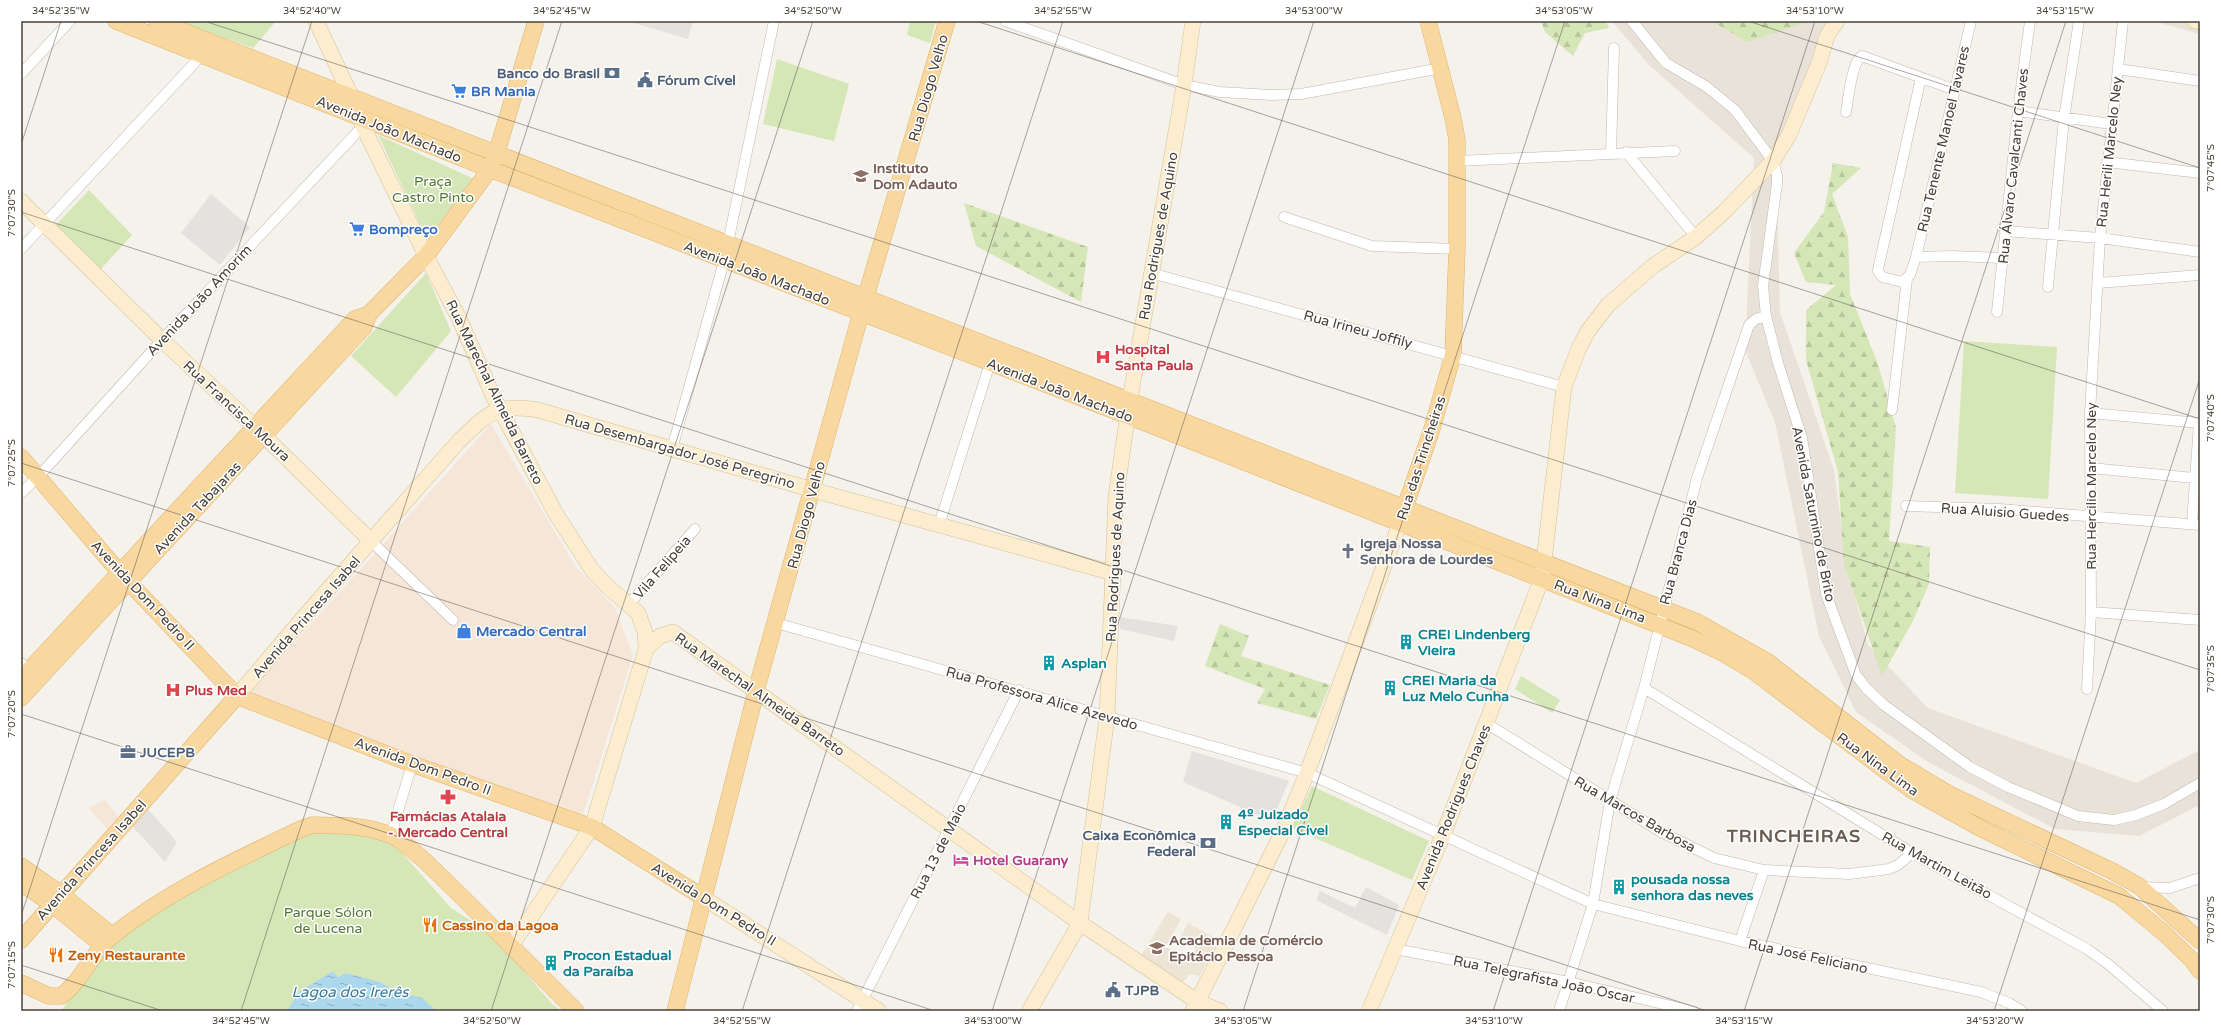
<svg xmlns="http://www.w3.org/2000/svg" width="2221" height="1032" viewBox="0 0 2221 1032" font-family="'Varela Round',sans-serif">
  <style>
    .residential { fill: #e8e2d9 }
    .commercial { fill: #f5e6d8 }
    .education { fill: #ede4d6 }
    .green { fill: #d5e6b7 }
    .forest { fill: url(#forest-firs) }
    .parking { fill: #e4e1df }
    .water { fill: url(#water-ripples) }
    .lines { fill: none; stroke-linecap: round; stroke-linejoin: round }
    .street-casing { stroke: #c0b8ae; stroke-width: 11 }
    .secondary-casing { stroke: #d4c29f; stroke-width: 16 }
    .primary-casing { stroke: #deb470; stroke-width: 17 }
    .street { stroke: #fff; stroke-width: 10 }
    .secondary { stroke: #fcedce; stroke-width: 15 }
    .primary { stroke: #f9d8a0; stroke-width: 16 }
    .ticks { fill: none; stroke: #484139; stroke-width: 1; stroke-opacity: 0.45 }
    .labels { text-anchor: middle; stroke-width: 3; stroke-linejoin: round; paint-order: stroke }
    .service-label { font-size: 14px; font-weight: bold; fill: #4e5e75; stroke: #fff; text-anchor: start }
    .street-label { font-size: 14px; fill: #484139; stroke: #fff }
    .shop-label { font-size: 14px; font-weight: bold; fill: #366cbe; stroke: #fff; text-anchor: start }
    .education-label { font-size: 14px; font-weight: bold; fill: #785e54; stroke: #fff; text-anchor: start }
    .park-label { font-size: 14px; fill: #50782f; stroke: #fff }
    .health-label { font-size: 14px; font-weight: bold; fill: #be3a42; stroke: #fff; text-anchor: start }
    .worship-label { font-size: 14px; font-weight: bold; fill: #5b616d; stroke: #fff; text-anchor: start }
    .culture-label { font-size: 14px; font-weight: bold; fill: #0d838f; stroke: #fff; text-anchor: start }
    .hotel-label { font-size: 14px; font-weight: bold; fill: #b23c85; stroke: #fff; text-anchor: start }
    .food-label { font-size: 14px; font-weight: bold; fill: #c56008; stroke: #fff; text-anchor: start }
    .water-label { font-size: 15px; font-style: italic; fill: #337b9f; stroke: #fff }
    .district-label { font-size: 18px; font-weight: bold; letter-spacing: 1px; fill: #6b5e51; stroke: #fff }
    .neatline { fill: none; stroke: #484139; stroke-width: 1.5 }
    .ticks-label { font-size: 10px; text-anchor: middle; fill: #484139 }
  </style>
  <defs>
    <pattern id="forest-firs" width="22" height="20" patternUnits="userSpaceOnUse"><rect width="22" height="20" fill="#d5e6b7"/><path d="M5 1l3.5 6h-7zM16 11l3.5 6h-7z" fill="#b8c69e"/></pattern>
    <pattern id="water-ripples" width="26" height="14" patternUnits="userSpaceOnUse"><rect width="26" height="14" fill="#acd8ed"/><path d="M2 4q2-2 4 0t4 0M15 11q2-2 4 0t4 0" fill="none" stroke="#8eb1c1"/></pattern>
  </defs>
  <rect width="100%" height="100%" fill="#f5f1eb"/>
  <!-- residential -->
  <path class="residential" d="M1612 21H1841L1776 167 1780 312 1834 470 1847 567 1868 645 1928 708 2136 783 2200 750V805L2139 836 2055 829 1928 762 1856 712 1819 636 1775 422 1745 350 1754 158 1648 64Z
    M2153 21H2200V34Z"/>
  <!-- commercial -->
  <path class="commercial" d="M491 424 575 566 615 608 633 655 582 818 249 693Z
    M104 799 118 817 107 829 89 808Z"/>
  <!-- education -->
  <path class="education" d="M1168 912 1181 919 1166 947 1184 957H1192L1196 949 1181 936 1188 923 1218 940 1199 977 1196 975H1189L1182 983 1140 957Z"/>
  <!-- green -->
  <path class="green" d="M185 21H276L253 48 183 23Z
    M910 21H936L930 43 907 35Z
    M777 59 849 84 834 141 763 124Z
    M378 135 474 179 427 239Z
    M89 190 132 235 101 269 56 225Z
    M426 273 451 331 396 397 351 356Z
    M1964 341 2057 347 2048 499 1955 493Z
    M1521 676 1560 700 1552 713 1515 689Z
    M1312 786 1429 841 1412 880 1292 828Z
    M315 827 372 834 395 845 451 908 493 935 552 1004 562 1011H61L112 941 147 915Z"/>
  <!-- forest -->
  <path class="forest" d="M1541 21H1606L1609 28 1585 33 1573 56 1545 32Z
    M1712 21H1803L1802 24 1747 42Z
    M1833 163 1861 168 1832 194 1848 237 1850 294 1878 364 1896 428 1889 541 1930 547 1929 584 1913 621 1882 676 1844 564 1838 472 1806 360V310L1836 285 1806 282 1794 253 1824 212Z
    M964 203 1088 247 1081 302 976 246Z
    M1220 624 1249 636 1241 656 1330 685 1316 719 1257 703 1265 689 1205 666Z"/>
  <!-- parking -->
  <path class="parking" d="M627 21H693L688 39Z
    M211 194 250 227 220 265 181 233Z
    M1119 617 1178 626 1174 641 1120 629Z
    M1192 751 1289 781 1272 821 1183 782Z
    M148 809 177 842 165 862 132 826Z
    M1366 887 1399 905 1387 935 1316 900 1320 891 1355 908Z"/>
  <!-- water -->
  <path class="water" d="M333 971 336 975 339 977 346 973 380 982 397 992 422 998 436 1011H287L299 992Z"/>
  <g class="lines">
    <defs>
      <path id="street" d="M1005 21 1184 85 1220 92 1271 95 1301 94 1441 68
        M1632 21 1666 63 1707 87 1735 110 1773 161 1777 175V184L1763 286 1766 316 1778 363 1802 438 1826 594 1856 675 1866 688 1884 705 1970 767 2008 787 2078 816 2114 820 2136 815 2164 804 2200 783
        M2118 69 2200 81
        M21 74 70 21
        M1921 78 1879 265 1878 271 1882 277 1902 282 1910 275 1916 257 1971 21
        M2018 111 2111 124
        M1846 112C1848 100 1852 61 1862 56L1955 90
        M1611 152 1614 48
        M1626 152 1696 237
        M1457 161 1675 151
        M2107 162 2200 173
        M1284 217 1372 246 1457 249
        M2005 231 2100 238 2200 252
        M728 243 774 21
        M21 249 202 55
        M1916 257 1952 256 2002 258
        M1151 273 1564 387
        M2098 283 2200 275
        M2048 287 2064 118 2079 21
        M1997 312 2018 111 2030 21
        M1892 410 1907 279
        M2090 413 2200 423
        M672 449 724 261
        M2091 468 2194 478
        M21 493 38 477 162 340 363 126
        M1906 506 1999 509 2200 525
        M2192 524 2199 423
        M939 525 990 363
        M371 541 453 620
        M629 604 695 529
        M2091 612 2200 620
        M776 623 1307 773 1593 904 1740 941 1981 992 2009 1003 2022 1011
        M21 663 29 670
        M1644 688 1912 853 2087 949 2108 964 2163 1011
        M2087 689 2091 612 2090 413 2100 238 2123 21
        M1486 723 1661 832 1714 858 1764 870 1849 874 1889 869 1898 865 1912 853
        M391 835 412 764
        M2140 887 2170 888 2200 878
        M1740 941 1764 870
        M1395 949 1569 982 1693 1011
        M857 1011 1019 690
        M1559 1011 1593 904 1610 801 1644 688 1697 478 1749 325 1756 319 1766 316"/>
      <path id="secondary" d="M316 21 351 96
        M2195 21 2200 22
        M358 116 426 256 459 318 494 398 556 514 592 570 607 586 638 613 645 632 646 649 592 827 511 946
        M21 201 162 340 254 426 371 541
        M646 649 660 636 673 632 1080 923 1198 1002 1220 1011
        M237 696 303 618 459 441C489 413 495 403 538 410L813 490 1113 573
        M704 898 879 1011
        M1193 1010 1283 831 1307 773 1400 523
        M1029 1011 1080 923 1107 717 1116 496 1130 399 1184 85 1193 21
        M1369 1011 1443 835 1542 578 1564 387 1579 348 1588 331 1608 305 1653 266 1696 237 1724 212 1773 161 1789 135 1819 63 1827 36 1837 21"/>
      <path id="primary" d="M116 21 490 169 1128 416 1691 638 1723 653 1753 671 1910 789 1978 827 2119 896 2164 933 2192 960 2200 971
        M157 21 1697 622 1768 662 1899 764 1951 795 2112 871 2139 886 2200 941
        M21 457 120 573 237 696 412 764 592 827 704 898
        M1402 516 1431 432 1453 355 1457 249V140L1453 118 1428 21
        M21 679 355 319 369 314
        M21 698 364 327 369 314 426 256 490 169 499 145 536 21
        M21 866 61 894 113 936
        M21 883 52 904 102 945
        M21 940 237 696
        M21 983 49 996H61C81 982 92 953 112 936 168 891 236 860 301 829L312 825 350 826 371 829 391 835 401 841 424 860 461 896 576 1011
        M675 1011 759 680 861 313 947 21"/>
    </defs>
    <!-- street casing -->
    <use href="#street" class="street-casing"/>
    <!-- secondary casing -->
    <use href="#secondary" class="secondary-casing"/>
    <!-- primary casing -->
    <use href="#primary" class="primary-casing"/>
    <!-- street -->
    <use href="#street" class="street"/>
    <!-- secondary -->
    <use href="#secondary" class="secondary"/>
    <!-- primary -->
    <use href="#primary" class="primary"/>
  </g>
  <!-- ticks -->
  <path class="ticks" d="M204 21 2200 670M976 21 2200 419M1748 21 2200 168M21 145 61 21M21 212 2200 920M21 463 1707 1011M21 714 935 1011M21 916 312 21M21 965 163 1011M241 1011 562 21M491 1011 813 21M742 1011 1063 21M992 1011 1314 21M1243 1011 1565 21M1493 1011 1815 21M1744 1011 2066 21M1994 1011 2200 378"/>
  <!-- icons -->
  <defs>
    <symbol id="bank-bare" viewBox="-9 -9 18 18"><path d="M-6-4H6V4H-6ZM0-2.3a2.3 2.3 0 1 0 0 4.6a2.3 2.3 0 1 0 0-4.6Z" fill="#5c6f8a" stroke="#fff" stroke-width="2.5" paint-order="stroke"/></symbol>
    <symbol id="civic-bare" viewBox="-9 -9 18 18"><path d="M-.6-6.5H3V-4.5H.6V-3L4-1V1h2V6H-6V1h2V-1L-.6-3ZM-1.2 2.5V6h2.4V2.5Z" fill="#5c6f8a" stroke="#fff" stroke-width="2.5" paint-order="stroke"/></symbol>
    <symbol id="supermarket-bare" viewBox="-9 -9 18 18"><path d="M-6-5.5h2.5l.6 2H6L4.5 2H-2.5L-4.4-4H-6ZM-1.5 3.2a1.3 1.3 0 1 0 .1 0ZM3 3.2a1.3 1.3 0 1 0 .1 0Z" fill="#3f7fe0" stroke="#fff" stroke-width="2.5" paint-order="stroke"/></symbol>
    <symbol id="school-bare" viewBox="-9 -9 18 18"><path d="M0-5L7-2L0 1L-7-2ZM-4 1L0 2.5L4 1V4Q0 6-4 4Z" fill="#8d6e63" stroke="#fff" stroke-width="2.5" paint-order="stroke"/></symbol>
    <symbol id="hospital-bare" viewBox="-9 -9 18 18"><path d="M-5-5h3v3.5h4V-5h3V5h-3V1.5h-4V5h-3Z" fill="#e0444e" stroke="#fff" stroke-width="2.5" paint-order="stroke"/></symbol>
    <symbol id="church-bare" viewBox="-9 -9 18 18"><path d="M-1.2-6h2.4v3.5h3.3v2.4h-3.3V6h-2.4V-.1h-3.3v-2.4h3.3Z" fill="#6b7280" stroke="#fff" stroke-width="2.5" paint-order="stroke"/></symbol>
    <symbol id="shop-bare" viewBox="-9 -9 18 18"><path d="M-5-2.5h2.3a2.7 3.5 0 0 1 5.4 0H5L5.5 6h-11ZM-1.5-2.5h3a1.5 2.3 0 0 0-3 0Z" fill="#3f7fe0" stroke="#fff" stroke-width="2.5" paint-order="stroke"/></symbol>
    <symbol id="building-bare" viewBox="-9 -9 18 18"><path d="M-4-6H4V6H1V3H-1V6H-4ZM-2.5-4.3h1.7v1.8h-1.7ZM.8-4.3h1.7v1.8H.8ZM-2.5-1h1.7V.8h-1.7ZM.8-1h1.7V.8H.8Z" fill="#0f9aa8" stroke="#fff" stroke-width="2.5" paint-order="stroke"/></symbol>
    <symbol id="office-bare" viewBox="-9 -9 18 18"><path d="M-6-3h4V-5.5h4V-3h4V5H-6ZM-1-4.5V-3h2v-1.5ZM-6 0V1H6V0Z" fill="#5c6f8a" stroke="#fff" stroke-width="2.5" paint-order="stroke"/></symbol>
    <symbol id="pharmacy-bare" viewBox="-9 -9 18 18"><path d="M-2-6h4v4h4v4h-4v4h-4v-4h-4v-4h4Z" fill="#e0444e" stroke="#fff" stroke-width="2.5" paint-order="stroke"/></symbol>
    <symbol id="hotel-bare" viewBox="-9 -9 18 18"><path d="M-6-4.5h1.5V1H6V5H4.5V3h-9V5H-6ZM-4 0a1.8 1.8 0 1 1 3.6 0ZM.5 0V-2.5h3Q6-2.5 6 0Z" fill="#d1479c" stroke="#fff" stroke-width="2.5" paint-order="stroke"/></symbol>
    <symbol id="restaurant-bare" viewBox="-9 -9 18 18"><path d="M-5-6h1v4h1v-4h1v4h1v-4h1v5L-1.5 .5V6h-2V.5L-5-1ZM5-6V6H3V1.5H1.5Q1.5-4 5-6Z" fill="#e8710a" stroke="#fff" stroke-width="2.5" paint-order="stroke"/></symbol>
  </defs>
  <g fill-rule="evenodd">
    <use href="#bank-bare" x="601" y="62" width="22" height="22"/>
    <use href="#civic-bare" x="634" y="69" width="22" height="22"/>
    <use href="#supermarket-bare" x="448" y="80" width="22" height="22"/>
    <use href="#school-bare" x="850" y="165" width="22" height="22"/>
    <use href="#supermarket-bare" x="346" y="218" width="22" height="22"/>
    <use href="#hospital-bare" x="1092" y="346" width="22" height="22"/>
    <use href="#church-bare" x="1337" y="540" width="22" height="22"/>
    <use href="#shop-bare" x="453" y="620" width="22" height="22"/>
    <use href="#building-bare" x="1395" y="631" width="22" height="22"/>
    <use href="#building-bare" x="1038" y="652" width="22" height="22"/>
    <use href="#building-bare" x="1379" y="677" width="22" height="22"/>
    <use href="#hospital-bare" x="162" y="679" width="22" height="22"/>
    <use href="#office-bare" x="117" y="741" width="22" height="22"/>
    <use href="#pharmacy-bare" x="437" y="786" width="22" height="22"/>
    <use href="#building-bare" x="1215" y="811" width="22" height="22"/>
    <use href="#bank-bare" x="1197" y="832" width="22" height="22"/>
    <use href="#hotel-bare" x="950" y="849" width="22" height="22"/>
    <use href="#building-bare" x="1608" y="876" width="22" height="22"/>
    <use href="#restaurant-bare" x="419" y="914" width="22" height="22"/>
    <use href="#school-bare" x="1146" y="937" width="22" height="22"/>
    <use href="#restaurant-bare" x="45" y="944" width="22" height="22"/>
    <use href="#building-bare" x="540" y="952" width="22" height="22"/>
    <use href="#civic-bare" x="1102" y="979" width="22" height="22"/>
  </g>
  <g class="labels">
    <!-- service labels -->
    <g class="service-label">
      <text x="600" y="78" text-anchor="end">Banco do Brasil</text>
      <text x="657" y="85">Fórum Cível</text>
      <text x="140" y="757">JUCEPB</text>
      <text x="1196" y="840" text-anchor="end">Caixa Econômica<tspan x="1196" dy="16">Federal</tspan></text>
      <text x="1125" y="995">TJPB</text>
    </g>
    <!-- street labels -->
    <g class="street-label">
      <text transform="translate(928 88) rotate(-74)" y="5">Rua Diogo Velho</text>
      <text transform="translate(389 129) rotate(22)" y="5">Avenida João Machado</text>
      <text transform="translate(1943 139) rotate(-77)" y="5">Rua Tenente Manoel Tavares</text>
      <text transform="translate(2109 152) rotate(-84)" y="5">Rua Herili Marcelo Ney</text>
      <text transform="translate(2013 166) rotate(-84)" y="5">Rua Álvaro Cavalcanti Chaves</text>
      <text transform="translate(1158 236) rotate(-80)" y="5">Rua Rodrigues de Aquino</text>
      <text transform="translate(757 273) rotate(21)" y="5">Avenida João Machado</text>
      <text transform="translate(199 300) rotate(-47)" y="5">Avenida João Amorim</text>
      <text transform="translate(1358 329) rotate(15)" y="5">Rua Irineu Joffily</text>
      <text transform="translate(1060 390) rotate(21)" y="5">Avenida João Machado</text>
      <text transform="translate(495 392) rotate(64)" y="5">Rua Marechal Almeida Barreto</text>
      <text transform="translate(237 411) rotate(43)" y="5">Rua Francisca Moura</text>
      <text transform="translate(680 451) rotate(16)" y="5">Rua Desembargador José Peregrino</text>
      <text transform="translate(1421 458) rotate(-72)" y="5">Rua das Trincheiras</text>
      <text transform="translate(2091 486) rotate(-90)" y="5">Rua Hercilio Marcelo Ney</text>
      <text transform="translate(197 508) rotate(-47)" y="5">Avenida Tabajaras</text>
      <text transform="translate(2005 512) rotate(4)" y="5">Rua Aluisio Guedes</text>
      <text transform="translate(1814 514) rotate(79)" y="5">Avenida Saturnino de Brito</text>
      <text transform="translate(806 515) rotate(-75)" y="5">Rua Diogo Velho</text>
      <text transform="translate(1678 552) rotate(-75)" y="5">Rua Branca Dias</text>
      <text transform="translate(1115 557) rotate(-87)" y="5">Rua Rodrigues de Aquino</text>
      <text transform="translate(662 567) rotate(-49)" y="5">Vila Felipeia</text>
      <text transform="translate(143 595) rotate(47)" y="5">Avenida Dom Pedro II</text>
      <text transform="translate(1600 601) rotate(21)" y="5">Rua Nina Lima</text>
      <text transform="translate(306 617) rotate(-49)" y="5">Avenida Princesa Isabel</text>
      <text transform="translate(760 694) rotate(35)" y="5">Rua Marechal Almeida Barreto</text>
      <text transform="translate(1042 698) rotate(16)" y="5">Rua Professora Alice Azevedo</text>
      <text transform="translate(1878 764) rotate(36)" y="5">Rua Nina Lima</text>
      <text transform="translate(423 766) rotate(20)" y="5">Avenida Dom Pedro II</text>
      <text transform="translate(1453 807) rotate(-68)" y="5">Avenida Rodrigues Chaves</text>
      <text transform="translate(1635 814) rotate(30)" y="5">Rua Marcos Barbosa</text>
      <text transform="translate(938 851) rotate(-63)" y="5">Rua 13 de Maio</text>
      <text transform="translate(91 860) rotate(-48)" y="5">Avenida Princesa Isabel</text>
      <text transform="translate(1937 865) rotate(29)" y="5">Rua Martim Leitão</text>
      <text transform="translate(714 904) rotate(32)" y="5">Avenida Dom Pedro II</text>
      <text transform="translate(1808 956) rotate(12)" y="5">Rua José Feliciano</text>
      <text transform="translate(1544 979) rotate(12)" y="5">Rua Telegrafista João Oscar</text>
    </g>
    <!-- shop labels -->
    <g class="shop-label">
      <text x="471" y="96">BR Mania</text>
      <text x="369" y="234">Bompreço</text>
      <text x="476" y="636">Mercado Central</text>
    </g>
    <!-- education labels -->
    <g class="education-label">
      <text x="873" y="173">Instituto<tspan x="873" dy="16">Dom Adauto</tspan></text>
      <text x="1169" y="945">Academia de Comércio<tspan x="1169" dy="16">Epitácio Pessoa</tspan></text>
    </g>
    <!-- park labels -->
    <g class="park-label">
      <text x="433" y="186">Praça<tspan x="433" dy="16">Castro Pinto</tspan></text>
      <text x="328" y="917">Parque Sólon<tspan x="328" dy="16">de Lucena</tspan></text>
    </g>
    <!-- health labels -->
    <g class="health-label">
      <text x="1115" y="354">Hospital<tspan x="1115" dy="16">Santa Paula</tspan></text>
      <text x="185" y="695">Plus Med</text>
      <text x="448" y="821" text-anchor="middle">Farmácias Atalaia<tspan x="448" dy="16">- Mercado Central</tspan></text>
    </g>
    <!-- worship labels -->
    <g class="worship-label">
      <text x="1360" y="548">Igreja Nossa<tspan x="1360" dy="16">Senhora de Lourdes</tspan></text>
    </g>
    <!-- culture labels -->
    <g class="culture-label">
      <text x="1418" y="639">CREI Lindenberg<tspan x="1418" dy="16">Vieira</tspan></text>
      <text x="1061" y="668">Asplan</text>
      <text x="1402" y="685">CREI Maria da<tspan x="1402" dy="16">Luz Melo Cunha</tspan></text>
      <text x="1238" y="819">4º Juizado<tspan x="1238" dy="16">Especial Cível</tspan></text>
      <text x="1631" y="884">pousada nossa<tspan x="1631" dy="16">senhora das neves</tspan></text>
      <text x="563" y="960">Procon Estadual<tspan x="563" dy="16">da Paraíba</tspan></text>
    </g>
    <!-- hotel labels -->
    <g class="hotel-label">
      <text x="973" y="865">Hotel Guarany</text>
    </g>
    <!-- food labels -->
    <g class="food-label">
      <text x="442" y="930">Cassino da Lagoa</text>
      <text x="68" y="960">Zeny Restaurante</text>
    </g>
    <!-- water labels -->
    <g class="water-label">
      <text x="350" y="997">Lagoa dos Irerês</text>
    </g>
    <!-- district labels -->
    <g class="district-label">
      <text x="1794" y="842">TRINCHEIRAS</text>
    </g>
  </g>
  <!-- border -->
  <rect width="2221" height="1032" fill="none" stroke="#ffffff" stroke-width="44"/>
  <rect x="22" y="22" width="2177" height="988" class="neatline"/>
  <g class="ticks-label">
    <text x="61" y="14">34°52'35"W</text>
    <text x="312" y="14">34°52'40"W</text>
    <text x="562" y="14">34°52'45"W</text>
    <text x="813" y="14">34°52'50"W</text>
    <text x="1063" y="14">34°52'55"W</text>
    <text x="1314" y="14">34°53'00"W</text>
    <text x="1564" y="14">34°53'05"W</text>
    <text x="1815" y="14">34°53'10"W</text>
    <text x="2065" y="14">34°53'15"W</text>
    <text transform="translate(2210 168) rotate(-90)" y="4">7°07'45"S</text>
    <text transform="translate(11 213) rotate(-90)" y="4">7°07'30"S</text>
    <text transform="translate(2210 418) rotate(-90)" y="4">7°07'40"S</text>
    <text transform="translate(11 463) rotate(-90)" y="4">7°07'25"S</text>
    <text transform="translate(2210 669) rotate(-90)" y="4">7°07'35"S</text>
    <text transform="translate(11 714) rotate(-90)" y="4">7°07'20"S</text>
    <text transform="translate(2210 920) rotate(-90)" y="4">7°07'30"S</text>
    <text transform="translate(11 965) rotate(-90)" y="4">7°07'15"S</text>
    <text x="241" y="1024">34°52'45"W</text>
    <text x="492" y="1024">34°52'50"W</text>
    <text x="742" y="1024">34°52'55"W</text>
    <text x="993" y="1024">34°53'00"W</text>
    <text x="1243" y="1024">34°53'05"W</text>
    <text x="1494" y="1024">34°53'10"W</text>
    <text x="1744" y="1024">34°53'15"W</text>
    <text x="1995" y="1024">34°53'20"W</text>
  </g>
</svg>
